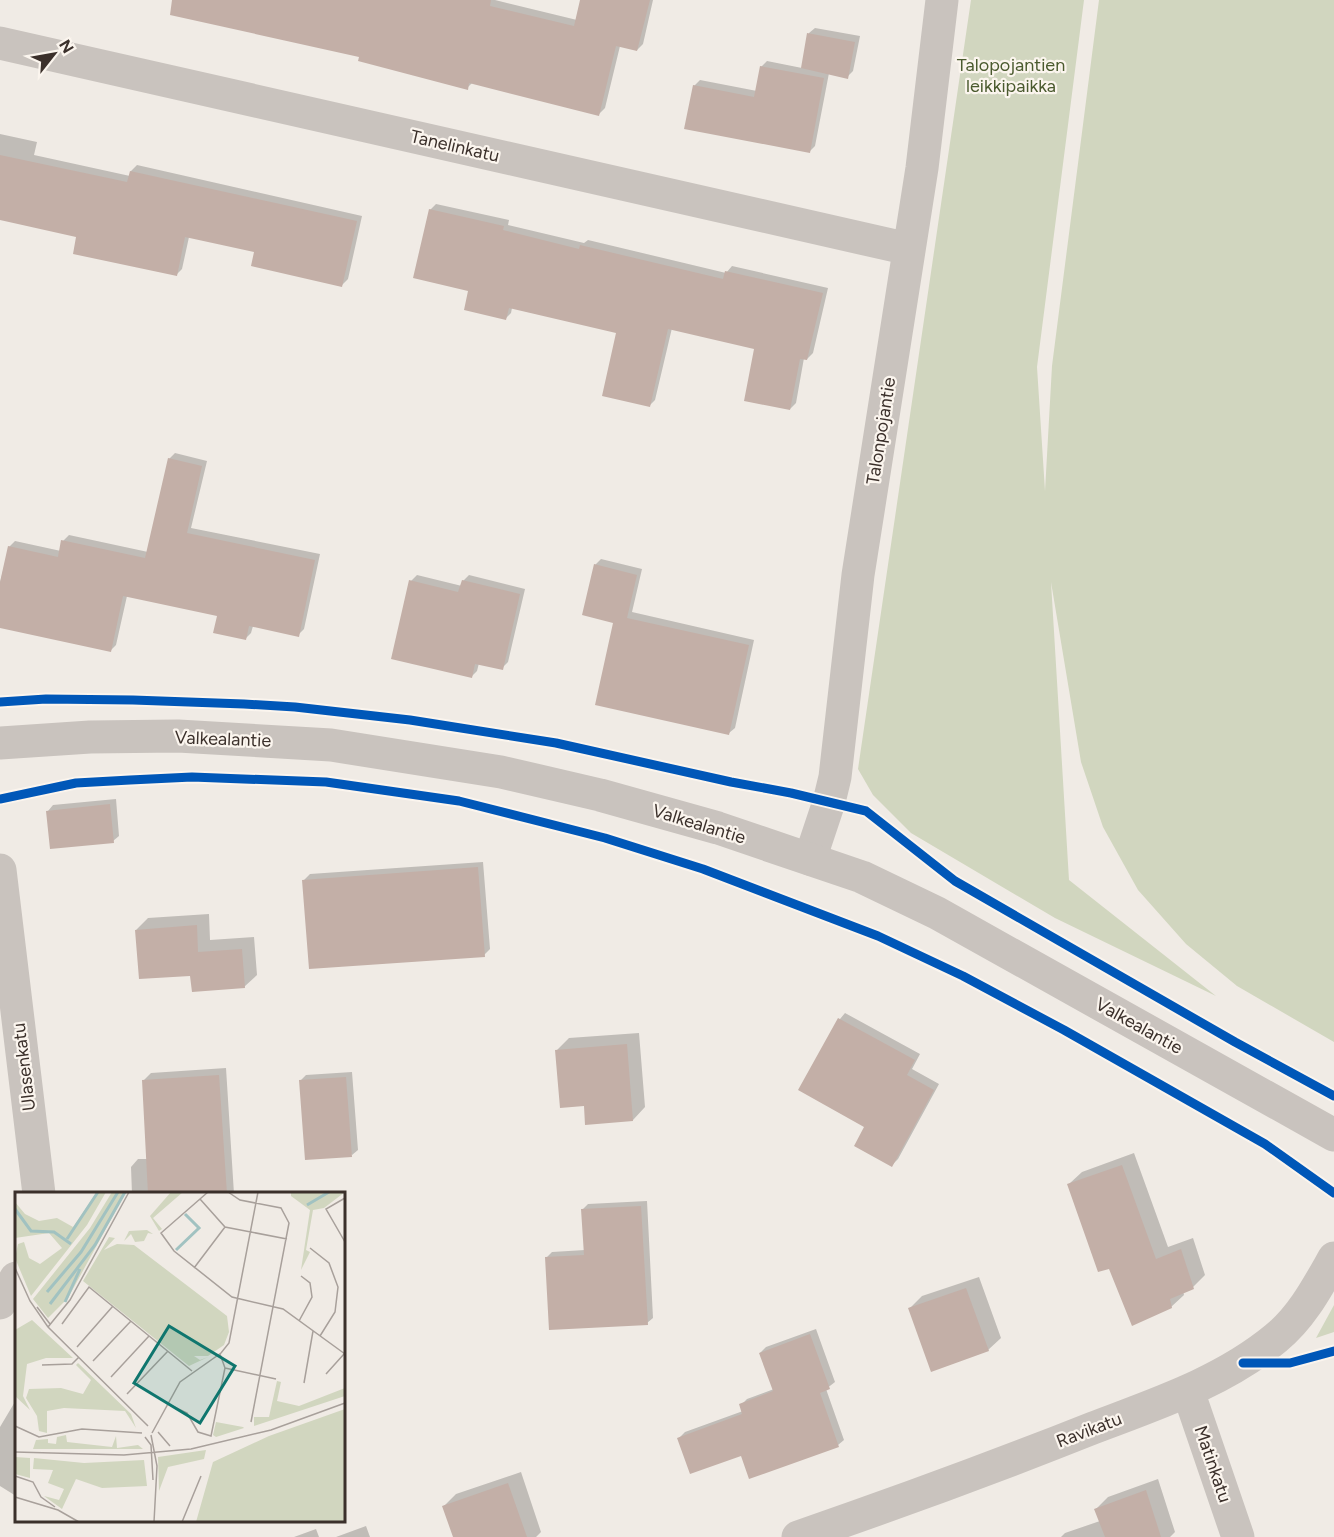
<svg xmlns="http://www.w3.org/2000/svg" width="1334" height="1537" viewBox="0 0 1334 1537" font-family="Figtree,sans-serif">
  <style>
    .green { fill: #d1d6bf }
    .shadow { fill: #0003 }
    .building { fill: #c3afa7 }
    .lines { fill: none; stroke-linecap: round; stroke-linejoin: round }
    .minor { stroke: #c9c3be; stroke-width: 33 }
    .tertiary { stroke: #c9c3be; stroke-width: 33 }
    .cycleway-casing { stroke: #fbf5ee; stroke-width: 13 }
    .cycleway { stroke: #0057b8; stroke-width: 9 }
    .labels { text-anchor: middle; stroke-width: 4.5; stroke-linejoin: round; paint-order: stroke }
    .park-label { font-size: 18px; fill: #4a5a2e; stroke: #fbf5ee }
    .street-label { font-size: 18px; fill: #3b302b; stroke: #fbf5ee }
    .inset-river { fill: none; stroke: #a1c2c1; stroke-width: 3 }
    .inset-road { fill: none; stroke: #a8a09b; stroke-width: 1.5 }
    .view { fill: #0f766e; fill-opacity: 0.15; stroke: #0f766e; stroke-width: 3 }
    .inset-edge { fill: none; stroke: #3b302b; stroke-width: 3 }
  </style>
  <rect width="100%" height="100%" fill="#f0ebe5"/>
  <!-- green -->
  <path class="green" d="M971 0H1084L1037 367 1045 491 1052 366 1099 0H1334V1042L1237 986 1186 944 1138 890 1103 827 1081 762 1051 582 1069 880 1216 996 1055 918 911 833 873 795 858 769Z
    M1334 1305V1332L1316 1338Z"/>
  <!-- shadow -->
  <path class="shadow" d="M193 0H495L577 20 582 0H653L643 44 637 50 620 46 605 108 599 114 473 82 467 88 361 56Z
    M815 28 860 36 853 71 847 77 829 73 815 146 809 152 694 86 700 80 757 91 761 67 767 61 802 68 809 33Z
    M0 134 37 142 34 155 130 176 131 171 137 165 362 216 348 279 342 285 256 251 189 237 182 269 176 275 78 236 0 218Z
    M436 204 509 220 508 225 584 243 588 240 726 273 732 266 828 288 813 353 807 359 804 358 796 403 790 409 756 347 672 328 655 400 649 406 618 332 512 308 511 313 505 319 470 290 430 210Z
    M175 453 207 461 191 528 320 554 304 629 298 635 253 626 251 633 245 639 218 615 127 596 116 645 110 651 0 627V583L9 547 15 541 61 551 63 541 69 535 148 552 169 459Z
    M601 559 642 569 632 612 754 640 735 728 729 733 615 621 595 565Z
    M417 575 462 586 463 581 469 575 525 589 508 662 502 668 479 663 477 671 471 677 411 581Z
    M116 799 119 836 113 841 48 811 53 805Z
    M483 862 490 949 484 955 304 880 310 874Z
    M209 914 210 940 254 937 257 975 244 987 192 974 136 930 148 918Z
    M845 1013 920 1054 912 1069 939 1084 898 1159 892 1165 866 1127 800 1090 840 1019Z
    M639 1033 645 1107 633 1120 586 1105 557 1050 569 1038Z
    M226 1068 234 1194H132L131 1167 138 1159H148L143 1081 151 1073Z
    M352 1072 358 1150 352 1155 300 1081 306 1075Z
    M1134 1153 1168 1247 1193 1238 1205 1275 1193 1287 1183 1291 1184 1295 1171 1307 1110 1267 1069 1184 1082 1172Z
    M647 1201 653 1318 647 1323 546 1258 552 1252 585 1250 582 1210 588 1204Z
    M979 1277 1001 1338 988 1350 909 1309 922 1296Z
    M816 1329 835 1382 826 1389 844 1440 838 1445 742 1454 679 1438 685 1432 743 1411 741 1405 747 1399 774 1389 760 1353 766 1347Z
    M16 1400V1496L0 1486V1427Z
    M521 1472 541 1532 536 1537H454L444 1506 456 1494Z
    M1158 1479 1175 1532 1170 1537H1061L1065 1533 1100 1521 1096 1509 1108 1497Z
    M366 1526 370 1537H336Z
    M316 1529 319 1537H294Z"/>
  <!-- building -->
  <path class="building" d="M172 0H491L490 6 574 26 580 0H650L637 51 616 46 599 116 469 83 468 90 358 61 359 57 170 15Z
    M807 33 855 42 848 79 801 68Z
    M760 66 824 78 810 153 684 129 693 85 754 97Z
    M0 155 127 182 130 171 357 221 342 287 251 266 254 252 185 237 177 276 73 254 76 237 0 220Z
    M429 209 504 226 503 230 579 249 580 245 723 279 725 271 823 293 807 360 800 359 790 410 744 401 754 349 668 329 650 407 602 396 616 333 509 308 506 320 464 310 468 291 413 278Z
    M168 458 202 466 187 533 315 560 299 637 249 626 246 640 213 633 217 616 123 596 111 652 0 628V582L8 546 58 557 61 540 145 558Z
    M594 564 637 575 627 618 749 645 729 735 595 705 613 623 582 615Z
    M409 580 458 592 462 580 520 594 503 670 475 664 472 678 391 659Z
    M110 804 114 843 50 849 46 811Z
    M478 867 485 957 309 969 302 880Z
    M197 925 198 952 242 949 245 988 192 992 190 976 139 979 135 930Z
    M838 1018 915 1060 907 1075 934 1090 892 1167 854 1146 864 1127 798 1090Z
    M627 1044 633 1121 585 1125 584 1106 560 1108 555 1050Z
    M219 1075 227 1194H148L142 1080Z
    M346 1077 352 1157 305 1160 299 1080Z
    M1122 1165 1156 1259 1181 1249 1194 1289 1170 1299 1172 1308 1132 1326 1109 1269 1098 1272 1067 1184Z
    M641 1206 648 1325 549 1330 545 1257 584 1255 581 1209Z
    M966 1288 989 1351 931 1372 908 1308Z
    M810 1334 830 1389 820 1393 839 1447 749 1479 741 1456 690 1474 677 1438 742 1414 739 1404 773 1391 759 1353Z
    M508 1483 527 1537H453L442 1506Z
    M1146 1490 1161 1537H1105L1094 1509Z"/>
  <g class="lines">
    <!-- minor -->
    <path class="minor" d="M0 43 909 249
      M810 859 829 802 835 777 858 575 922 168 942 0
      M0 870 39 1194
      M0 1303 16 1278
      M1188 1391 1238 1537
      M798 1537C897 1503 995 1467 1093 1428 1156 1404 1223 1382 1276 1338 1302 1317 1318 1286 1334 1258"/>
    <!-- tertiary -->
    <path class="tertiary" d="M0 743 90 737 178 736 331 745 501 772 600 795 718 828 862 877 937 913 1334 1135"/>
    <defs>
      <path id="cycleway" d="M0 702 46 699 133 700 244 704 295 707 410 720 556 743 731 782 791 793 866 811 955 881 1235 1042 1334 1096
        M0 799 76 783 130 780 192 777 326 782 459 801 605 838 703 869 878 936 963 976 1064 1030 1265 1144 1334 1193
        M1243 1363H1290L1334 1351"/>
    </defs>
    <!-- cycleway casing -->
    <use href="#cycleway" class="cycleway-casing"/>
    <!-- cycleway -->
    <use href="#cycleway" class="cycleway"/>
  </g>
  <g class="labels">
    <!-- park labels -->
    <g class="park-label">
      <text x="1011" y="71">Talopojantien<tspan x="1011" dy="21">leikkipaikka</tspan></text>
    </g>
    <!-- street labels -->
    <g class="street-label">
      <text transform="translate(455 146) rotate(13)" y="6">Tanelinkatu</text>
      <text transform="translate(881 431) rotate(-81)" y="6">Talonpojantie</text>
      <text transform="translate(223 739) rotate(2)" y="6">Valkealantie</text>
      <text transform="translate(699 824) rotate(17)" y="6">Valkealantie</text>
      <text transform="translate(1139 1026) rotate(29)" y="6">Valkealantie</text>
      <text transform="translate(24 1067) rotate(-97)" y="6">Ulasenkatu</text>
      <text transform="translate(1089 1430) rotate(-21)" y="6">Ravikatu</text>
      <text transform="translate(1213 1464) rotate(71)" y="6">Matinkatu</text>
    </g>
  </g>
  <!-- overview -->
  <g transform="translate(15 1192)">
    <rect width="330" height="330" fill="#f0ebe5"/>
    <path d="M82 0H91L72 33 16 104 0 66 3 52 9 50 14 66 25 72 47 56 34 41 0 46V10L10 22 24 29 42 26 58 35ZM97 0H111L53 106 33 126 18 107 75 36ZM156 0H168L138 26 147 37 144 39 135 24ZM276 0H330L309 16 298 18 291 58 295 60 286 78 295 18 276 4ZM132 38 138 42 133 41 129 49 120 50 116 42 109 49 114 39ZM94 45 100 46 89 58 102 52 119 53 212 124 214 140 209 153 193 164H179L185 168 193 165 174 174 68 89ZM17 128 58 166H31L12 172 8 204 15 218 0 204V138ZM63 171 116 222 121 236 110 219 49 216 32 219V241L24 239 22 224 11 206 14 197 46 196 68 202 76 188 61 173ZM262 189 266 190 262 209 284 214 330 196V204L239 234V225H254ZM330 217V330H181L198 270 254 244ZM201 230 228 235 229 236 201 245 198 243ZM51 243 52 250 97 255 101 244 102 256 123 253 128 257H18L21 248 33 247V251L41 252 42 245ZM191 258 189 267 153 275 144 299 143 265ZM0 265 15 266V286L0 282ZM19 266 69 271 129 268 132 294 87 296 61 287 47 317 29 304 44 308 49 297 33 291 38 278 18 277Z" fill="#d1d6bf"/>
    <path class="inset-river" d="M292 13 314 0M0 17 16 39 39 40 56 52M52 47 83 0M161 58 184 36 170 22M32 100 66 60 103 0M50 110 65 77M35 112 80 53 110 0"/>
    <path class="inset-road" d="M193 0 146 41 159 59 217 105 268 117 330 162M213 0 225 8 266 16 274 31 236 230M330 6 311 17 330 50M185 7 210 35 272 47M295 56 314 71 323 95 320 120 305 144M0 76 15 109 33 135M179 76 210 35M22 115 35 132M284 129 297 105 295 91 286 84M47 132 74 95 177 179M33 135 55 108 114 0M33 135 133 234M62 155 98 114M78 169 116 129M27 173 57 172 64 165M210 176 261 187M311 182 329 162M96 185 134 144M289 191 298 139M112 202 153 159M151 211 172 221 183 240 196 244 210 176 205 162M0 234 24 245 67 237 127 241M143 240 155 254M137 241 165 190 206 161 214 151 243 0M136 243 142 274 139 330M130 245 136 253 138 288M0 260 109 263 176 257 256 238 330 211M0 284 18 290 26 305 40 315M0 305 43 318 64 330M167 330 186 284"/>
    <path class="view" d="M154 134 220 174 185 231 119 191Z"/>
    <rect width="330" height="330" class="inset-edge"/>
  </g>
  <!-- north arrow -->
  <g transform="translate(54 54) rotate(59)" stroke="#fbf5ee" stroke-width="4.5" paint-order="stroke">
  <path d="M0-4.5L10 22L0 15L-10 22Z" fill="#3b302b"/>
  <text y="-9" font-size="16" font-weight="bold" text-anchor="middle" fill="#3b302b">N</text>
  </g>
</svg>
